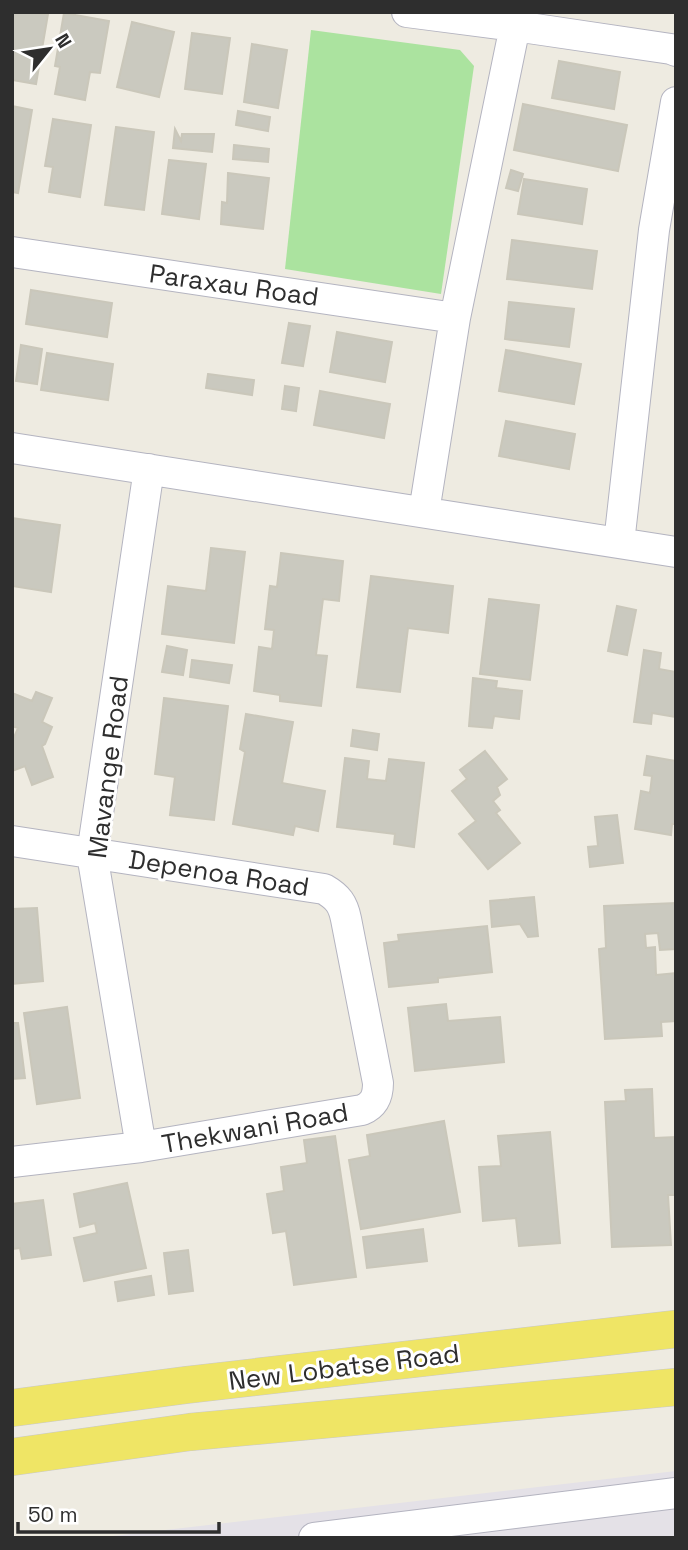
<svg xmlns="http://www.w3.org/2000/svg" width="688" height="1550" viewBox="0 0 688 1550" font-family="'Space Grotesk',sans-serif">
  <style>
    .industrial { fill: #e4e1e7 }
    .green { fill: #abe39f }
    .building { fill: #cac9bf; stroke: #cac7ba; stroke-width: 2 }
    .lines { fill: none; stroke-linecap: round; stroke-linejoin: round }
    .minor-casing { stroke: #b4b4c0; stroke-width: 32 }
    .major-casing { stroke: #c9c9c9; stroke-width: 38 }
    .minor { stroke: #fff; stroke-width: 30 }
    .major { stroke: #efe565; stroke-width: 37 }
    .labels { text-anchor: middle; stroke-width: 6; stroke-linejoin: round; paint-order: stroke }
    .street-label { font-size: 26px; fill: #2e2e2e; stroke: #fff }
  </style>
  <rect width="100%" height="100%" fill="#eeebe1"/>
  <!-- industrial -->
  <path class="industrial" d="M676 1471V1538H96Z"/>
  <!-- green -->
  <path class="green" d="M311 30 460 50 474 66 441 294 285 269Z"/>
  <!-- building -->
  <path class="building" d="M12 12 48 14 36 84 12 80Z
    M64 13 109 21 100 73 90 72 85 100 55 94 60 67 55 66Z
    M132 22 174 32 159 97 117 87Z
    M192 33 230 38 222 94 185 89Z
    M252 44 287 50 278 108 244 102Z
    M559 61 620 72 614 109 552 98Z
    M523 104 627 125 618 171 514 150Z
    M12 106 32 110 18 193 12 192Z
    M238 111 270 117 268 131 236 125Z
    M53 119 91 125 80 197 49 192 53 167 45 166Z
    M116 127 154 132 144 210 105 205Z
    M175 129 181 141 182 134H214L212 152 173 148Z
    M234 145 269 149 268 162 233 159Z
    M169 160 206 164 199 219 162 214Z
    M511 170 523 174 518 191 506 188Z
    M228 173 269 178 263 229 221 224 222 202 227 203Z
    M524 179 587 189 582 224 518 214Z
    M512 240 597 251 592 289 507 279Z
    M31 290 112 303 107 337 26 324Z
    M509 302 574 309 569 347 505 339Z
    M289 323 310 326 303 366 282 363Z
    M337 332 392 342 385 382 330 372Z
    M21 345 42 349 37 384 16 381Z
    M506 350 581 364 574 404 499 391Z
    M47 353 113 364 108 400 41 390Z
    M208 374 254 380 252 395 206 388Z
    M285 386 299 388 296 411 282 409Z
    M320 391 390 404 384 438 314 425Z
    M506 421 575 434 569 469 499 456Z
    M12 518 60 525 51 592 12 586Z
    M211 548 245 552 234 643 162 634 168 586 206 591Z
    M281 553 343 561 339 601 323 599 316 655 327 656 321 706 280 701V695L254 691 259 647 272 649 274 630 265 629 270 586 277 587Z
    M371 576 453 586 448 633 408 628 400 692 357 687Z
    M489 599 539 605 530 680 480 674Z
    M617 606 636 610 627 655 608 651Z
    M167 646 187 650 183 675 162 672Z
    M644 650 661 653 659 669 676 672V717L652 713 651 724 634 722Z
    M192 660 232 665 229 683 190 677Z
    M473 678 497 681 496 688 522 691 519 719 494 716 492 728 469 726Z
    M36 692 52 698 42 722 52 727 45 744 42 746 53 777 32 785 25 766 12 771V742L18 728 12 726V693L32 701Z
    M164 698 228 706 214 820 170 815 175 777 155 774Z
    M246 714 293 722 282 783 325 791 318 831 295 826 293 835 233 824 245 752 240 749Z
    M353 730 379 734 377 750 351 746Z
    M485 751 507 779 497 787 500 795 493 801 500 810 496 813 520 843 488 869 459 834 476 821 452 791 467 779 460 770Z
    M647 756 676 761V824H672L671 835 635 829 641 791 650 793 652 776 644 775Z
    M345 758 369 761 367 779 386 781 389 759 424 763 414 847 394 844 395 834 337 827Z
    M617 815 623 863 590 867 588 847 598 846 595 817Z
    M534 897 538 936 528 937 520 924 492 927 490 901Z
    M676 903V949L660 950 658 933 645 934 646 948 655 947 656 975 676 973V1021L661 1022 662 1036 605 1039 599 949 606 948 604 906Z
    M37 908 43 981 12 984V909Z
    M487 926 492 972 438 978V982L389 987 384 943 399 941 398 935Z
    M446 1004 448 1021 500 1017 504 1062 415 1071 408 1008Z
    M67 1007 80 1098 37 1104 24 1013Z
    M12 1023H18L25 1078 12 1079Z
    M652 1089 654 1138 676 1137V1195H668L671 1245 612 1247 605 1102 626 1101 625 1090Z
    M444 1121 460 1212 361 1229 349 1160 370 1156 367 1135Z
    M550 1132 560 1243 519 1246 516 1218 483 1221 479 1167 501 1166 498 1136Z
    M335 1136 356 1277 294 1285 286 1231 273 1233 267 1194 284 1191 281 1167 307 1163 304 1140Z
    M127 1183 146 1268 84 1281 74 1238 97 1233 95 1223 80 1227 74 1194Z
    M43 1200 51 1255 22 1259 20 1248 12 1249V1204Z
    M423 1229 427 1261 367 1268 363 1237Z
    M188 1250 193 1291 169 1294 164 1253Z
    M151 1276 154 1295 118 1301 115 1282Z"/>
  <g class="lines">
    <defs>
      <path id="minor" d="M407 12 515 26 671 49 676 51
        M12 252 455 318
        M12 448 676 552
        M424 512 455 318 515 26
        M619 543 654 230 676 102
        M12 841 324 889C338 897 343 904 346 919L378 1083C378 1097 374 1105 362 1110L141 1147 12 1162
        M141 1147 92 854 149 469
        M314 1538 676 1493"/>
      <path id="major" d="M12 1408 186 1385 676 1329
        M12 1457 190 1432 676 1387"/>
    </defs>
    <!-- minor casing -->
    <use href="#minor" class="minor-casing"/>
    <!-- major casing -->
    <use href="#major" class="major-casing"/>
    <!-- minor -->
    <use href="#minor" class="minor"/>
    <!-- major -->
    <use href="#major" class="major"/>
  </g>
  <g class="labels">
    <!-- street labels -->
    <g class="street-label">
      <text transform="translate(234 285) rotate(8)" y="9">Paraxau Road</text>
      <text transform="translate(108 767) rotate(-83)" y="9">Mavange Road</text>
      <text transform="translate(219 873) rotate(9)" y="9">Depenoa Road</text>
      <text transform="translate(255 1128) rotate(-10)" y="9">Thekwani Road</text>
      <text transform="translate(344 1367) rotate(-7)" y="9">New Lobatse Road</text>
    </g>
  </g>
  <!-- border -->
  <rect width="688" height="1550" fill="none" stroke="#2e2e2e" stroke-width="28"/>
  <!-- north arrow -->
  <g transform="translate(49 49) rotate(60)" stroke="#ffffff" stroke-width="5" paint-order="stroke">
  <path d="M0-5L12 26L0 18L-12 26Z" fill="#2e2e2e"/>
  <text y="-10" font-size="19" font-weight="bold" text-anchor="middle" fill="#2e2e2e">N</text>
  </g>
  <!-- scale -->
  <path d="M18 1522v10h201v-10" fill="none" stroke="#2e2e2e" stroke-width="3.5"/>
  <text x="28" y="1522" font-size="21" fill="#2e2e2e" stroke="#ffffff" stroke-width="5" paint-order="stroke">50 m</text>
</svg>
